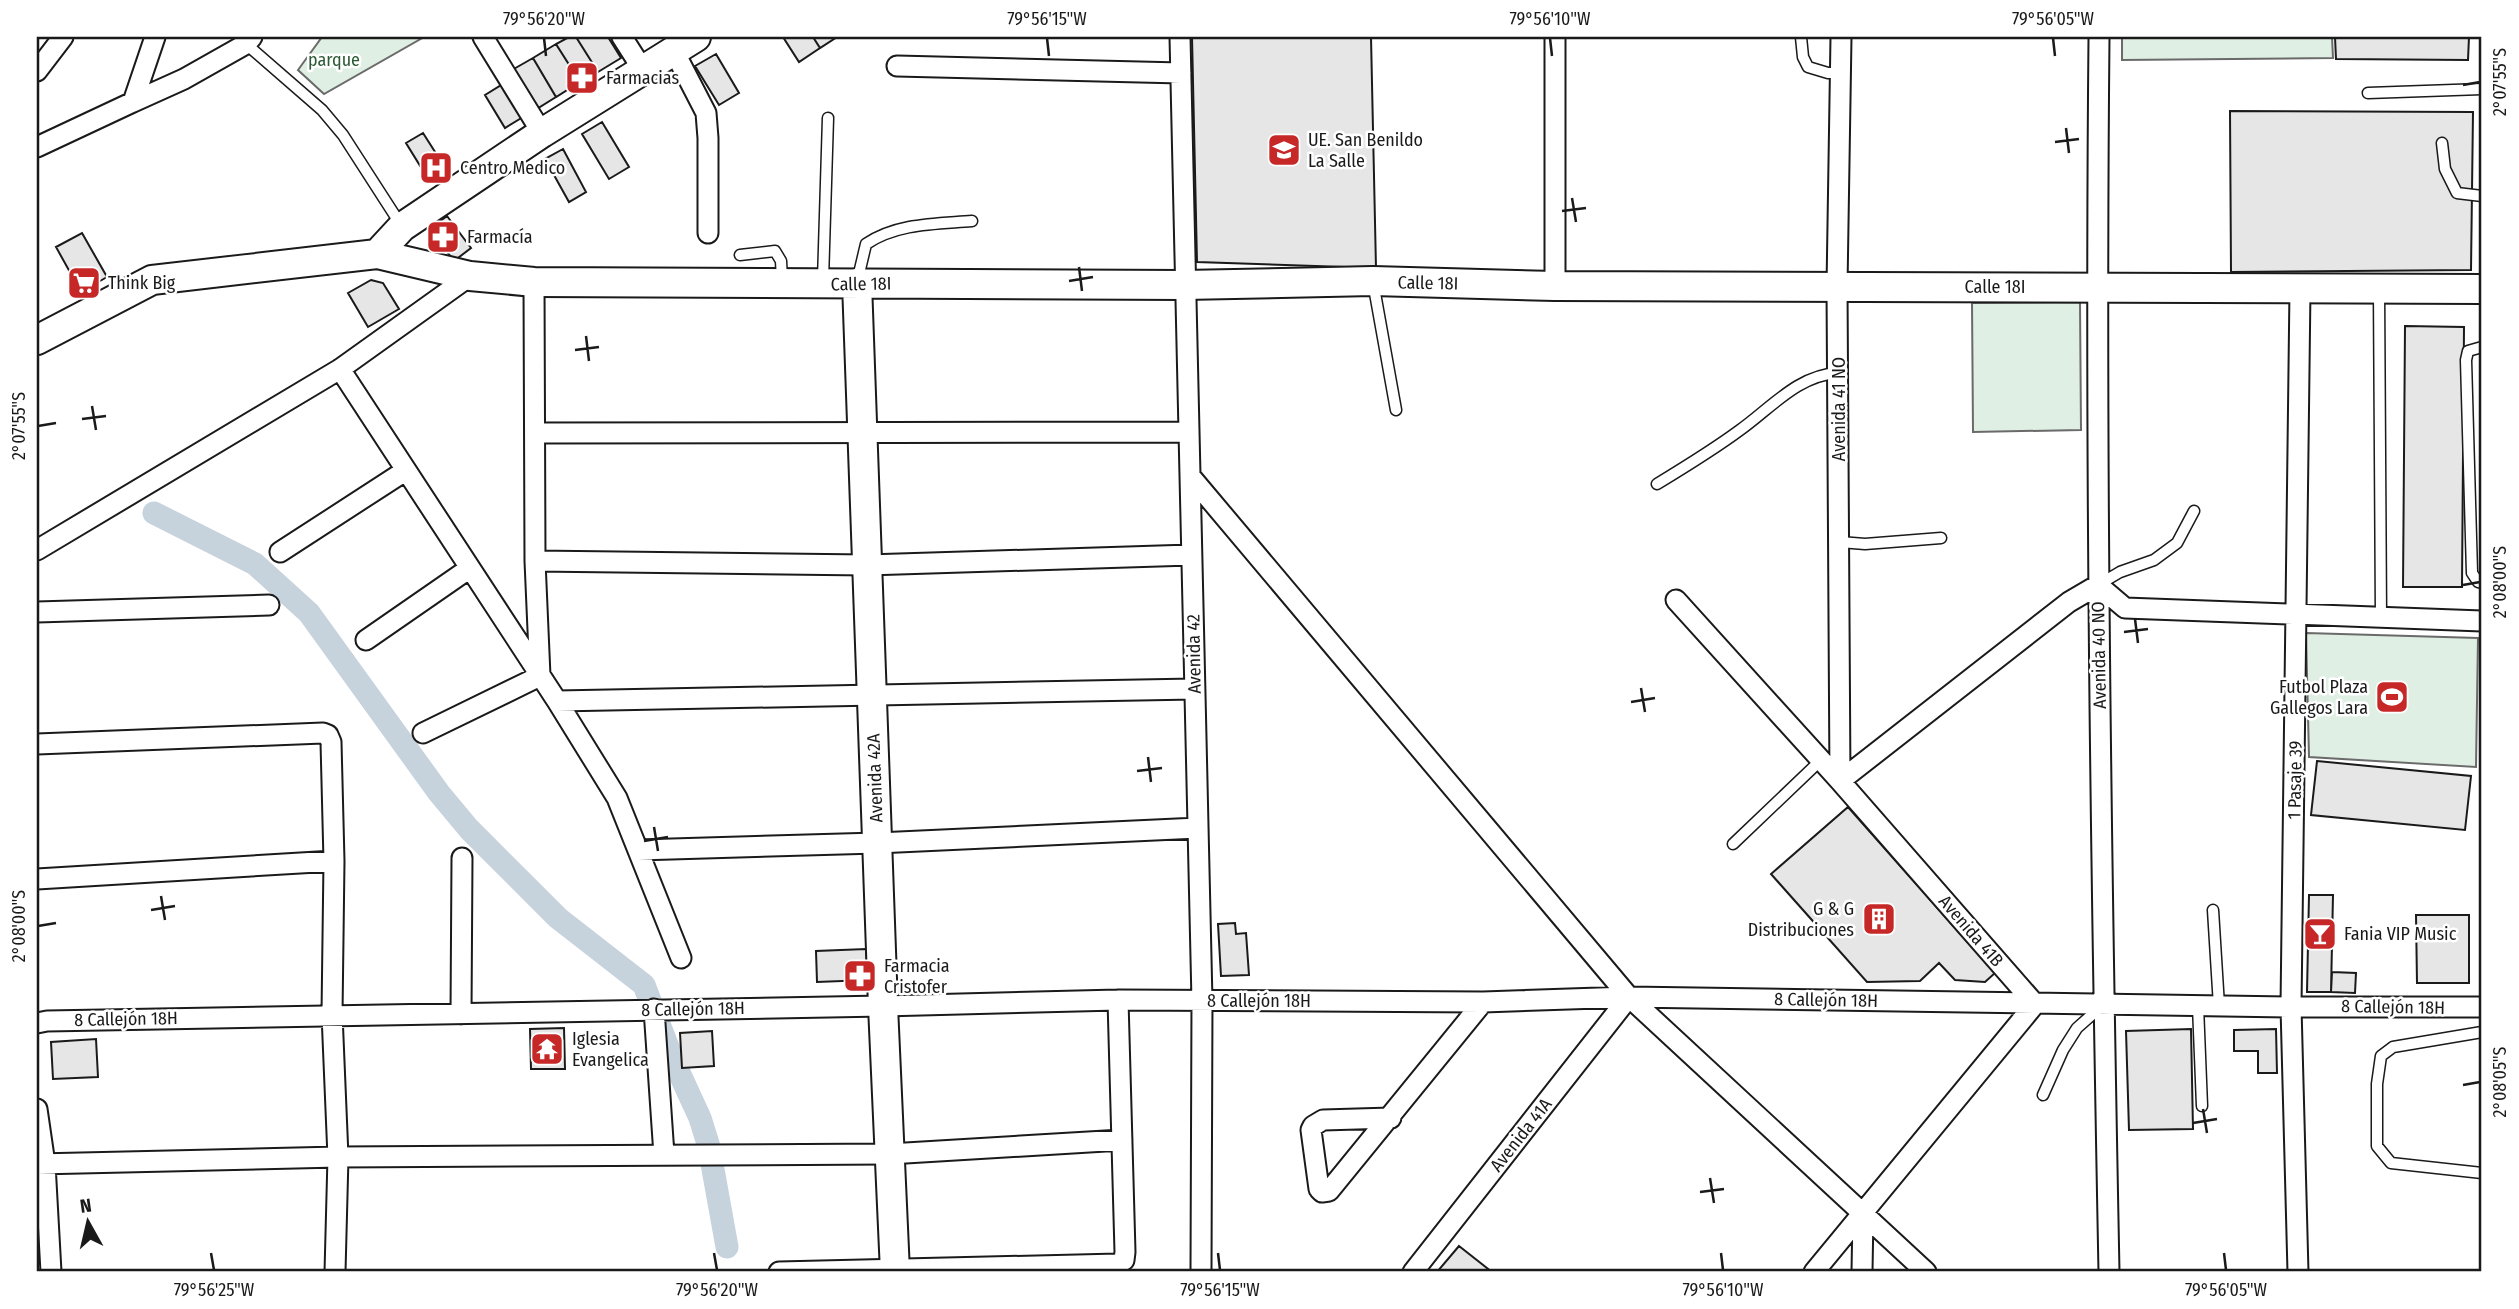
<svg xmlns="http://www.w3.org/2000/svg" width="2519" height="1309" viewBox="0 0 2519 1309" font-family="'Fira Sans Condensed',sans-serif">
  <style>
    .green { fill: #e0efe3; stroke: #6a6a6a; stroke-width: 2 }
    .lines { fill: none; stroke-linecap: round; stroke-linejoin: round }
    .canal { stroke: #c6d2dc; stroke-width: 23 }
    .building { fill: #e6e6e6; stroke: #1a1a1a; stroke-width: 2 }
    .lane-casing { stroke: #1a1a1a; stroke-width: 13 }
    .street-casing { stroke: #1a1a1a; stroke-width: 23 }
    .secondary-casing { stroke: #1a1a1a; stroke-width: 32 }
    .lane { stroke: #fff; stroke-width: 10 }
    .street { stroke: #fff; stroke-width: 19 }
    .secondary { stroke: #fff; stroke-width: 28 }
    .ticks { fill: none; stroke: #1a1a1a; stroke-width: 2.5 }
    .labels { text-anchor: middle; stroke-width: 5; stroke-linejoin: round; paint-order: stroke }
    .park-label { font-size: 18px; fill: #2b5a34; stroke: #fff }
    .poi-label { font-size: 18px; fill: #1a1a1a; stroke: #fff; text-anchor: start }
    .street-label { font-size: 18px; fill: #1a1a1a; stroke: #fff }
    .neatline { fill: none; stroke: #1a1a1a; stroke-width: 2.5 }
    .ticks-label { font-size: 18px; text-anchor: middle; fill: #1a1a1a }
  </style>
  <rect width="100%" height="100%" fill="#fff"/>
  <!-- green -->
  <path class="green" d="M322 37H424L324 94 298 70Z
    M2122 37H2332L2333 58 2122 60Z
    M2080 302 2081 430 1973 432 1972 303Z
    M2306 633 2478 638 2476 767 2309 757Z"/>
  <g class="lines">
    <!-- canal -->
    <path class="canal" d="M154 513 255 564 309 613 439 793 469 829 558 918 644 985 671 1055 700 1118 709 1147 727 1247"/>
  </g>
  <!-- building -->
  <path class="building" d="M569 37H576L598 72 580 82 556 44Z
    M576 37H608L621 58 598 72Z
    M783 37H813L820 48 799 62Z
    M813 37H837L820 48Z
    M1192 37H1371L1376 268 1197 262Z
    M2335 37H2469L2468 60 2336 59Z
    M556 44 580 82 556 97 533 58Z
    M716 54 739 93 719 105 695 66Z
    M533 58 556 97 535 110 512 70Z
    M503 84 523 117 505 128 485 95Z
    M2230 111 2473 112 2471 270 2231 272Z
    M602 122 629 167 609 179 582 134Z
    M423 133 444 166 427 177 406 143Z
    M563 149 586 192 569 202 545 159Z
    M447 216 471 248 454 261 430 229Z
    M82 233 107 277 81 292 56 247Z
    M371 280 383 283 399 309 368 327 348 293Z
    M2405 326 2464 327 2462 587H2403Z
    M2317 761 2471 776 2465 830 2311 815Z
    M1848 807 1995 973 1985 982 1955 980 1939 963 1920 981 1867 982 1771 874Z
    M2309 895H2333L2331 992H2307Z
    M2416 915H2469V983H2417Z
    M1235 923 1236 934 1246 933 1249 975 1221 976 1218 924Z
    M866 949 868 980 817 982 816 951Z
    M2332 972 2356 973 2355 993 2331 992Z
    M564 1028 565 1069H531L530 1029Z
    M2191 1029 2193 1129 2129 1130 2126 1031Z
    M2276 1029 2277 1073H2258V1051H2234V1030Z
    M712 1031 714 1066 682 1068 680 1033Z
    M96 1039 98 1077 53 1079 51 1042Z
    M1459 1246 1492 1272H1437Z"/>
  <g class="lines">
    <defs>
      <path id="lane" d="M1801 37 1803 57 1808 67 1828 73H1841
        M246 44 322 110 343 135 401 225
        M2368 93 2482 89
        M2442 143 2445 169 2457 193 2482 196
        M740 255 775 251 781 261 782 280
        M823 280 828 118
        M857 282 866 244C897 223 936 224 972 221
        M1373 282 1396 410
        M2379 290 2381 617
        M2482 347 2468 351 2466 360 2472 573 2478 582 2482 583
        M1657 484C1685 467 1713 450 1740 430 1771 408 1798 375 1838 373
        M1840 542 1865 544 1941 538
        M2098 585 2120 572 2154 560 2177 543 2194 511
        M1733 844 1821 760
        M2213 910 2219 1006
        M2198 1006 2202 1106
        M2482 1032 2393 1047 2381 1056 2377 1084V1146L2391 1163 2482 1173
        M2043 1095 2063 1050 2077 1028 2103 1005"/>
      <path id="street" d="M483 37 542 133
        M622 37 643 70
        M1180 37 1202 1001 1201 1272
        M2099 37C2095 449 2101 860 2109 1272
        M674 51 706 113 708 138V233
        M897 66 1181 73
        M37 71 63 37
        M133 102 184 79 246 44 252 37
        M37 147 133 102 155 37
        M1555 286V37
        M340 369 557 701 617 798 681 958
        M535 433 1188 432
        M1191 477 1629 997 1926 1272
        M37 550 340 369 470 276
        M280 552 405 471
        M535 561 867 565 1191 555
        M1676 600 1840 781 2035 1004 1814 1272
        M37 612 269 605
        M366 640 470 568
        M557 701 1194 689
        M423 733 540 676 535 561 534 282
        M37 744 323 733 328 735 331 742 334 861 332 1014 338 1157 335 1272
        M1840 781 1837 287 1841 37
        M1840 781 2069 602 2098 585 2125 608 2482 621
        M638 850 877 843 1198 828
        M37 879 334 861
        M654 1009 664 1155
        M461 1014 462 858
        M37 1023 47 1021 883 1006 1118 1000 1483 1002 1629 997 2291 1007H2482
        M37 1109 45 1164 51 1272
        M1391 1118 1323 1120 1313 1126 1311 1130 1319 1189 1322 1192 1329 1191 1483 1002
        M37 1164 338 1157 889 1154 1122 1140
        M779 1272 1118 1264 1124 1260 1125 1252 1118 1000
        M1413 1272 1629 997
        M1862 1272 1863 1214
        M2298 1272 2291 1007 2300 289"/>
      <path id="secondary" d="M377 254 470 276 534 282 1184 285 1373 281 1555 286 2482 289
        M857 283 883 1006 895 1272
        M37 340 152 280 377 254 402 227 542 133 696 37"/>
    </defs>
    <!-- lane casing -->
    <use href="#lane" class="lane-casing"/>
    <!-- street casing -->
    <use href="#street" class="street-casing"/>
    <!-- secondary casing -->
    <use href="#secondary" class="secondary-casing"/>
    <!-- lane -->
    <use href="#lane" class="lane"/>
    <!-- street -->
    <use href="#street" class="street"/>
    <!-- secondary -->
    <use href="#secondary" class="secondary"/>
  </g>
  <!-- ticks -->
  <path class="ticks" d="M544 38 546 56M1047 38 1049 56M1550 38 1552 56M2053 38 2055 56M2463 85 2480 82M2066 128 2069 153M2055 142 2079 139M1572 198 1576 222M1562 211 1586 208M1079 267 1082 291M1069 281 1093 277M586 336 589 361M575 350 599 347M92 406 96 430M82 419 106 416M38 426 56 423M2463 585 2480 582M2135 619 2138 643M2124 632 2148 629M1641 688 1645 712M1631 702 1655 698M1148 757 1151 782M1137 771 1162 768M654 827 658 851M644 841 668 837M161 896 165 920M151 910 175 906M38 926 56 923M2463 1085 2480 1082M2203 1109 2207 1133M2193 1123 2217 1119M1710 1178 1714 1203M1700 1192 1724 1189M211 1253 214 1270M714 1253 717 1270M1218 1253 1220 1270M1721 1253 1723 1270M2224 1253 2226 1270"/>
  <!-- icons -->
  <defs>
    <symbol id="pharmacy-square" viewBox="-11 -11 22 22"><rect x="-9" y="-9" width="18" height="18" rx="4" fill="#c62828" stroke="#fff"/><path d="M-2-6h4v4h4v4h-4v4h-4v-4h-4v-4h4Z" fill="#fff"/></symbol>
    <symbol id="school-square" viewBox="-11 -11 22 22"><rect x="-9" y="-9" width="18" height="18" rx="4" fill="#c62828" stroke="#fff"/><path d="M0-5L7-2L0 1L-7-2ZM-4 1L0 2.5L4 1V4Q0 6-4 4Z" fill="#fff"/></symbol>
    <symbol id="hospital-square" viewBox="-11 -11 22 22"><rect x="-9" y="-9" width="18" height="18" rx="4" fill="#c62828" stroke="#fff"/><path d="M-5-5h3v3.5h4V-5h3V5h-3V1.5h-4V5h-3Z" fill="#fff"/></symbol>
    <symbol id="supermarket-square" viewBox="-11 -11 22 22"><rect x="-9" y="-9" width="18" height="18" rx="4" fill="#c62828" stroke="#fff"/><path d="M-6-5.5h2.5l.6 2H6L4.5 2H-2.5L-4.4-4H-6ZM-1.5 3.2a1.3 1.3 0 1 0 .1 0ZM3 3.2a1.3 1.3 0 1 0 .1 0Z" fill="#fff"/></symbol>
    <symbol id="stadium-square" viewBox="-11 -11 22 22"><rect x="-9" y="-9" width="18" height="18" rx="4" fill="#c62828" stroke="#fff"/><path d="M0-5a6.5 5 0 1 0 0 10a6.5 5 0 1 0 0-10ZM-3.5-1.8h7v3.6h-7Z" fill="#fff"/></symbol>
    <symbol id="building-square" viewBox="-11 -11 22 22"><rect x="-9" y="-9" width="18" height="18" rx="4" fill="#c62828" stroke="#fff"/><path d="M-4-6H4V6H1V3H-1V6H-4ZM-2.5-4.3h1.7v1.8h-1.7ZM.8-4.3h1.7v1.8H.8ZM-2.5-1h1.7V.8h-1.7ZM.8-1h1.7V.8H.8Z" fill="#fff"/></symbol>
    <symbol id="bar-square" viewBox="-11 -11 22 22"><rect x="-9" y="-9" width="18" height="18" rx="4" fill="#c62828" stroke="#fff"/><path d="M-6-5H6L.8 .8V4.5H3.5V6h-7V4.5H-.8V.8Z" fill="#fff"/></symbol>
    <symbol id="temple-square" viewBox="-11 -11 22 22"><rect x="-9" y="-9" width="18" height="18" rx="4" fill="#c62828" stroke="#fff"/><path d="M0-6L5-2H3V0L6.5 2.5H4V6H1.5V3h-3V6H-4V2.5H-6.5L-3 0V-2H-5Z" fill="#fff"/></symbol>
  </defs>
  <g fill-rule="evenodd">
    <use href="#pharmacy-square" x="563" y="59" width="38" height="38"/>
    <use href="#school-square" x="1265" y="131" width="38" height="38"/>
    <use href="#hospital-square" x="417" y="149" width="38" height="38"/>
    <use href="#pharmacy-square" x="424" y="218" width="38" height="38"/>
    <use href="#supermarket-square" x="65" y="264" width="38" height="38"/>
    <use href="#stadium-square" x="2373" y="678" width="38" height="38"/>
    <use href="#building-square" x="1860" y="900" width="38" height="38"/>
    <use href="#bar-square" x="2301" y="915" width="38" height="38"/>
    <use href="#pharmacy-square" x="841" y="957" width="38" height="38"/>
    <use href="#temple-square" x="528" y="1030" width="38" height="38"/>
  </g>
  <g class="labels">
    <!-- park labels -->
    <g class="park-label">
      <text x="334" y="66">parque</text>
    </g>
    <!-- poi labels -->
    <g class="poi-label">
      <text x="606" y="84">Farmacias</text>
      <text x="1308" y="146">UE. San Benildo<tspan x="1308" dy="21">La Salle</tspan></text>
      <text x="460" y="174">Centro Medico</text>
      <text x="467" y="243">Farmacía</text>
      <text x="108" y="289">Think Big</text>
      <text x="2368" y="693" text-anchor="end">Futbol Plaza<tspan x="2368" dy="21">Gallegos Lara</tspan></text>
      <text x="1854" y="915" text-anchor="end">G &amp; G<tspan x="1854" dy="21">Distribuciones</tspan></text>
      <text x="2344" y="940">Fania VIP Music</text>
      <text x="884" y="972">Farmacia<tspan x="884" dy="21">Cristofer</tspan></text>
      <text x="572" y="1045">Iglesia<tspan x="572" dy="21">Evangelica</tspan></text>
    </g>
    <!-- street labels -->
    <g class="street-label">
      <text transform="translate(1428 283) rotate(1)" y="6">Calle 18I</text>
      <text transform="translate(861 284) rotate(-1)" y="6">Calle 18I</text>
      <text x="1995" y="293">Calle 18I</text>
      <text transform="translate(1839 409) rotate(-90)" y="6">Avenida 41 NO</text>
      <text transform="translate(1194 654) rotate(-91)" y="6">Avenida 42</text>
      <text transform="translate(2099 655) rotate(-91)" y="6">Avenida 40 NO</text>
      <text transform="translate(875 778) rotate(-92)" y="6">Avenida 42A</text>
      <text transform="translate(2295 780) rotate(-89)" y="6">1 Pasaje 39</text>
      <text transform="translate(1971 931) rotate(49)" y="6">Avenida 41B</text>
      <text transform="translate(1826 1000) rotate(1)" y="6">8 Callejón 18H</text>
      <text x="1259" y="1007">8 Callejón 18H</text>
      <text transform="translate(2393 1007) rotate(1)" y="6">8 Callejón 18H</text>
      <text transform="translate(693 1009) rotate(-1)" y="6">8 Callejón 18H</text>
      <text transform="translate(126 1019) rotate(-1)" y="6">8 Callejón 18H</text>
      <text transform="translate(1521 1135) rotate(-52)" y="6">Avenida 41A</text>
    </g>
  </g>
  <!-- border -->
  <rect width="2519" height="1309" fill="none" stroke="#ffffff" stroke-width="77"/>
  <!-- north arrow -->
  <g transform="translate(88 1222) rotate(352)" stroke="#ffffff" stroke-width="5" paint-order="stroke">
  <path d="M0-5L12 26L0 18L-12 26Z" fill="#1a1a1a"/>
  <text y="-10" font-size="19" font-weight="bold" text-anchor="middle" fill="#1a1a1a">N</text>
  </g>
  <rect x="38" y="38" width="2442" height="1232" class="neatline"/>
  <g class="ticks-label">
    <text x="544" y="25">79°56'20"W</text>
    <text x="1047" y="25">79°56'15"W</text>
    <text x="1550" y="25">79°56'10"W</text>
    <text x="2053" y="25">79°56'05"W</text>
    <text transform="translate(2500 82) rotate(-90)" y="6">2°07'55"S</text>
    <text transform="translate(19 426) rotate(-90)" y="6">2°07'55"S</text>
    <text transform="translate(2500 582) rotate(-90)" y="6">2°08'00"S</text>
    <text transform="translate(19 926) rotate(-90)" y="6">2°08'00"S</text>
    <text transform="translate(2500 1082) rotate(-90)" y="6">2°08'05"S</text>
    <text x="214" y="1296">79°56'25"W</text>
    <text x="717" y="1296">79°56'20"W</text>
    <text x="1220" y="1296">79°56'15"W</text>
    <text x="1723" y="1296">79°56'10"W</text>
    <text x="2226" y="1296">79°56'05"W</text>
  </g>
</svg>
